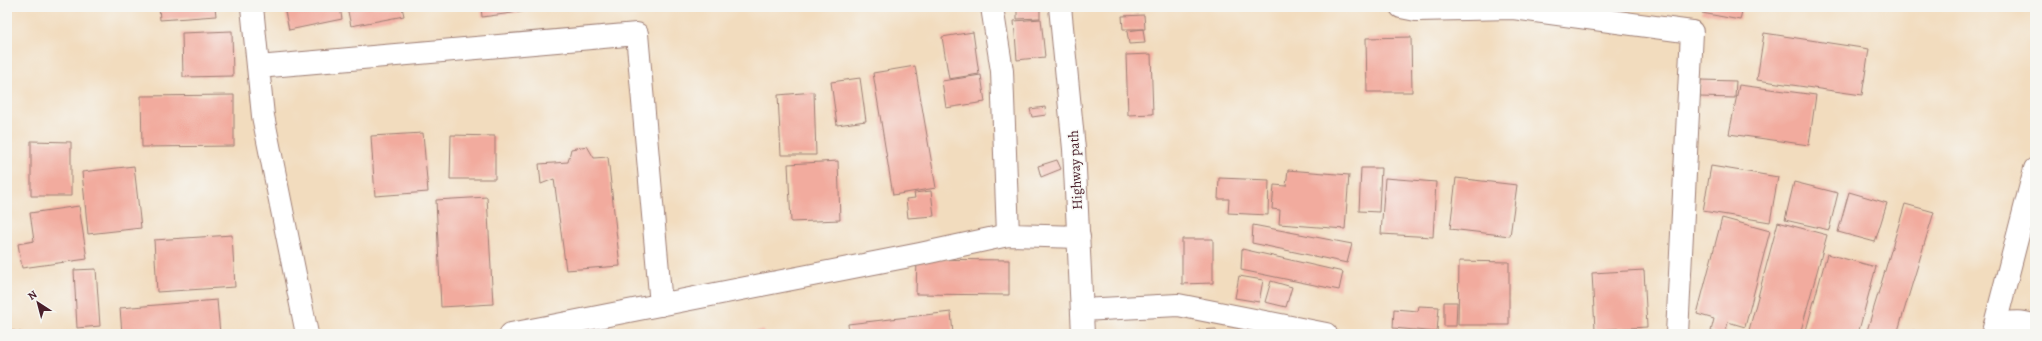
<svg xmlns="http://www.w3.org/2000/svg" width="2042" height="341" viewBox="0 0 2042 341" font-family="Alegreya,serif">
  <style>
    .building { fill: #f2ab9e }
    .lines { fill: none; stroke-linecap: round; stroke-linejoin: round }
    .minor-casing { stroke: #9e7e74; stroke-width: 24 }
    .minor { stroke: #fff; stroke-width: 22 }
    .labels { text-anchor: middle; stroke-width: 3; stroke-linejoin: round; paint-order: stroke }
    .street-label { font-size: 14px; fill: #4a1f2b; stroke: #f6f6f2 }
  </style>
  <rect width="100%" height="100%" fill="#f6f6f2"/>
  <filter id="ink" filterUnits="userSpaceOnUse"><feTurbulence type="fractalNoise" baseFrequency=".025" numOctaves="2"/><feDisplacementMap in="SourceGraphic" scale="8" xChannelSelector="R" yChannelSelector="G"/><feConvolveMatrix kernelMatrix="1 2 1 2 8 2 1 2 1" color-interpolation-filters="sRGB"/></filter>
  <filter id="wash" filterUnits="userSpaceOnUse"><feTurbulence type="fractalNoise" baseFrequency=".012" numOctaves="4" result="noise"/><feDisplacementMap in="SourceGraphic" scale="16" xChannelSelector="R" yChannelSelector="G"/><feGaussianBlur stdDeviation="0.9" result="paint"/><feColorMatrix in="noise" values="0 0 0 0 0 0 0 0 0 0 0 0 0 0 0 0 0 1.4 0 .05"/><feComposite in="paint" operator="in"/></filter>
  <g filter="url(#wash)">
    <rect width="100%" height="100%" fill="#f2dcbe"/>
    <g id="blocks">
      <!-- building -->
      <path class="building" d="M159 7H215L216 16 160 20Z
        M284 7H340L342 19 289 30Z
        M347 7H402L404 16 351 26Z
        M481 7H534L535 10 482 17Z
        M1017 7H1040V18L1017 19Z
        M1703 7H1743L1740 20 1702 13Z
        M1144 15 1145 29H1123L1122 16Z
        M1041 19 1045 57 1017 60 1014 21Z
        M1143 29 1145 43 1129 44 1127 31Z
        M232 31 233 76 183 77 182 33Z
        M973 32 979 74 949 79 942 37Z
        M1764 33 1869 49 1862 95 1757 80Z
        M1411 37 1412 92H1367L1366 38Z
        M1151 54 1153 114 1128 115 1126 55Z
        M915 66 936 188 893 195 873 73Z
        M981 75 985 102 946 108 942 81Z
        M860 78 866 121 837 125 831 82Z
        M1701 80 1736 81 1735 98 1700 97Z
        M1739 85 1816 95 1809 145 1729 134Z
        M814 92 816 155H781L778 95Z
        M234 95V146L142 147 141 96Z
        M1045 107 1046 115 1032 117 1030 109Z
        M423 133 428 192 375 196 371 136Z
        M451 135 495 136V179H450Z
        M31 141 71 142V196H31Z
        M587 146 594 158 608 157 620 266 566 270 554 179 541 184 539 164 568 162 571 149Z
        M1057 160 1061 169 1041 177 1038 166Z
        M838 161 840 220 791 222 788 164Z
        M134 166 141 228 88 234 82 172Z
        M1711 166 1778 177 1770 222 1703 211Z
        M1361 168H1381L1379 212 1359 211Z
        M1288 170 1349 175 1345 229 1279 224 1280 210 1272 209 1274 185 1286 186Z
        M1219 178 1269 180 1268 215 1228 213 1229 199H1218Z
        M1385 178 1436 182 1433 237 1381 234Z
        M1456 178 1517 185 1510 236 1450 229Z
        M1794 182 1838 193 1829 230 1785 220Z
        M931 191 934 216 908 218 906 199 915 198 914 193Z
        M1849 192 1887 203 1875 242 1838 232Z
        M487 197 493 304 441 307 436 200Z
        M1905 204 1934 212 1897 334H1866Z
        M79 206 87 259 22 268 18 244 34 241 30 213Z
        M1722 218 1770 231 1745 327 1728 322 1725 334H1717L1711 331 1714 319 1697 314Z
        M1778 222 1827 235 1800 334H1748Z
        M1253 225 1352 244 1347 263 1252 243Z
        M232 235 235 287 157 292 154 240Z
        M1182 239H1213V283L1182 284Z
        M1242 249 1343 272 1339 290 1241 270Z
        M1827 254 1876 267 1858 334H1805Z
        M917 259 1009 260V295L916 294Z
        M1459 261 1509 262V325H1458Z
        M96 269 100 326 77 328 74 270Z
        M1644 270 1647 327 1595 330 1592 273Z
        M1239 276 1263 280 1259 302 1235 298Z
        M1271 281 1292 287 1286 307 1265 302Z
        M217 300 220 334H122L120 308Z
        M1444 302H1457L1456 326H1444Z
        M1419 306 1439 307 1437 332 1393 328 1394 309 1418 311Z
        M951 312 953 334H849L848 324Z
        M1216 329V334H1199V330Z
        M7 330 25 333V334H7Z
        M763 330 764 334H744V333Z
        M1913 330 1920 334H1911Z"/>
    </g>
  </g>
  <g filter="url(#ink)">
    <use href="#blocks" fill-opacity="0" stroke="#9e7e74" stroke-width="1"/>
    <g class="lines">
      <defs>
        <path id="minor" d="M252 7 263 116 307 334
          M992 7 1002 71 1008 235
          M1060 7 1074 149 1083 334
          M1401 7 1416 10 1513 8 1692 32 1677 334
          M258 67 637 34 661 305
          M1082 310 1178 305 1326 334
          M1993 332 2035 169
          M511 334 920 254 1008 235 1079 237
          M1992 334C2002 320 2021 320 2035 326"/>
      </defs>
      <!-- minor casing -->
      <use href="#minor" class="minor-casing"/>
      <!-- minor -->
      <use href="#minor" class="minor"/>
    </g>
  </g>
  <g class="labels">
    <!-- street labels -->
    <g class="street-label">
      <text transform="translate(1075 170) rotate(-93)" y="5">Highway path</text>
    </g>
  </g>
  <!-- margin -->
  <rect width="2042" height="341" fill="none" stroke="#f6f6f2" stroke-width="24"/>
  <!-- north arrow -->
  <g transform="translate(38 303) rotate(324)" stroke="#f6f6f2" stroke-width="3" paint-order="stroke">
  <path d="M0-3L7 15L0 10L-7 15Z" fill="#4a1f2b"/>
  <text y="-6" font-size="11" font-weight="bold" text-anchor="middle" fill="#4a1f2b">N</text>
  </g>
</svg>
